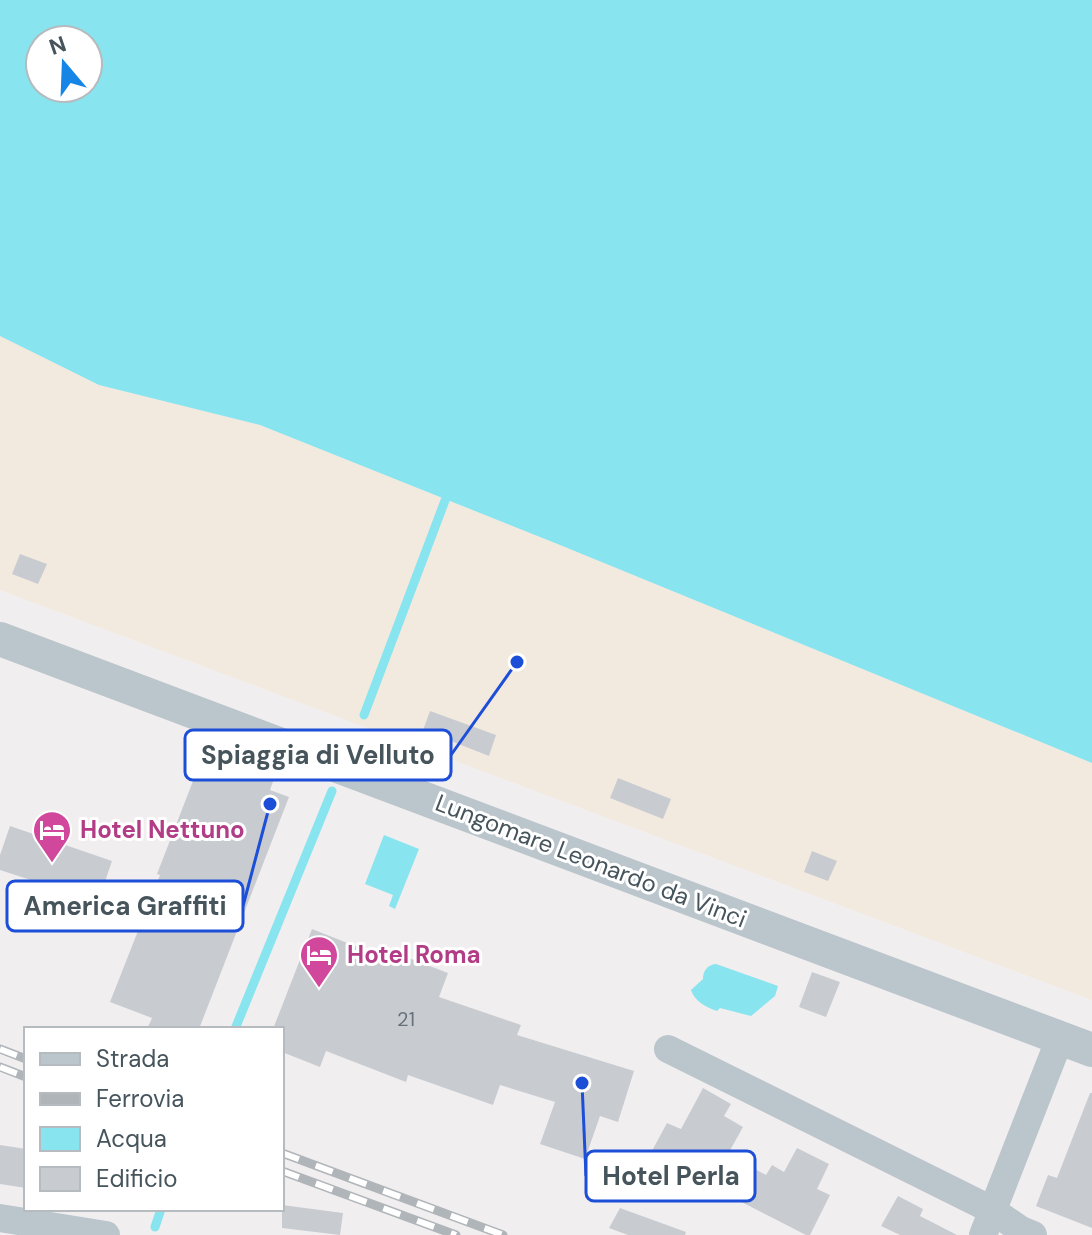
<svg xmlns="http://www.w3.org/2000/svg" width="1092" height="1235" viewBox="0 0 1092 1235" font-family="'DM Sans',sans-serif">
  <style>
    .sand { fill: #f3eadf }
    .water { fill: #88e4ee; fill-rule: evenodd }
    .lines { fill: none; stroke-linecap: round; stroke-linejoin: round }
    .stream { stroke: #88e4ee; stroke-width: 9 }
    .building { fill: #c8ccd1 }
    .minor { stroke: #bac5cc; stroke-width: 28 }
    .tertiary { stroke: #bac5cc; stroke-width: 34 }
    .rail-casing { stroke: #b0b5b9; stroke-width: 9 }
    .rail { stroke: #fff; stroke-width: 6; stroke-dasharray: 18; stroke-linecap: butt }
    .labels { text-anchor: middle; stroke-width: 6; stroke-linejoin: round; paint-order: stroke }
    .number-label { font-size: 20px; fill: #667279 }
    .hotel-label { font-size: 24px; font-weight: bold; fill: #b23c85; stroke: #fff; text-anchor: start }
    .street-label { font-size: 24px; fill: #46545c; stroke: #fff }
    .leader { fill: none; stroke: #1d4ed8; stroke-width: 3 }
    .callout-dot { fill: #1d4ed8; stroke: #fff; stroke-width: 3 }
    .callout { fill: #fff; stroke: #1d4ed8; stroke-width: 3 }
    .callout-label { font-size: 26px; text-anchor: middle; font-weight: bold; fill: #46545c }
  </style>
  <rect width="100%" height="100%" fill="#f1eeef"/>
  <!-- sand -->
  <path class="sand" d="M0 336 99 385 260 425 560 545 1092 763V1000L0 590Z"/>
  <!-- water -->
  <path class="water" d="M0 0H1092V763L560 545 260 425 99 385 0 336ZM40 40H88V88H40Z
    M384 835 419 849 395 909 389 906 393 895 365 884Z
    M716 964 778 986 775 996 751 1016 720 1008 717 1011C706 1007 695 1002 691 990L703 979C703 971 707 965 716 964Z"/>
  <g class="lines">
    <!-- stream -->
    <path class="stream" d="M364 715 449 490
      M235 1029 332 791
      M155 1227 161 1209"/>
  </g>
  <!-- building -->
  <path class="building" d="M20 554 47 564 38 584 12 574Z
    M430 711 496 735 489 756 423 730Z
    M205 750 275 776 270 790 289 797 199 1029H147L152 1018 110 1002 160 875 157 874Z
    M618 778 671 799 663 819 610 798Z
    M10 826 112 861 98 902 0 870V855Z
    M812 851 837 861 828 881 804 872Z
    M312 929 403 965 406 957 448 973 439 997 521 1025 517 1035 634 1071 618 1122 600 1116 585 1159 540 1144 555 1102 500 1085 493 1105 408 1075 406 1082 326 1051 320 1067 282 1052V1029H273Z
    M812 972 840 982 826 1017 799 1007Z
    M703 1088 731 1104 724 1116 743 1127 728 1154 766 1175 772 1165 784 1172 797 1148 829 1164 817 1189 830 1195 810 1235H806L722 1192 719 1198 647 1160 667 1123 681 1129Z
    M1090 1093H1092V1228L1036 1206 1048 1175 1057 1178Z
    M0 1145 26 1149V1188L0 1184Z
    M898 1196 923 1209 920 1216 957 1235H900L881 1226Z
    M282 1205 343 1213 340 1235 282 1228Z
    M620 1208 686 1232 685 1235H628L609 1228Z"/>
  <g class="lines">
    <!-- minor -->
    <path class="minor" d="M668 1049 992 1210 1021 1230 1033 1235
      M0 1218 106 1235
      M983 1235 1060 1038"/>
    <!-- tertiary -->
    <path class="tertiary" d="M0 639 1092 1050"/>
    <defs>
      <path id="rail" d="M0 1049 26 1059
        M0 1067 26 1077
        M282 1153 503 1235
        M282 1171 456 1235"/>
    </defs>
    <!-- rail casing -->
    <use href="#rail" class="rail-casing"/>
    <!-- rail -->
    <use href="#rail" class="rail"/>
  </g>
  <!-- icons -->
  <defs>
    <symbol id="hotel-pin" viewBox="-11 -11 22 30"><path d="M0 17L-7.5 6A9.5 9.5 0 1 1 7.5 6Z" fill="#d1479c" stroke="#fff"/><path d="M-6-4.5h1.5V1H6V5H4.5V3h-9V5H-6ZM-4 0a1.8 1.8 0 1 1 3.6 0ZM.5 0V-2.5h3Q6-2.5 6 0Z" fill="#fff"/></symbol>
  </defs>
  <g fill-rule="evenodd">
    <use href="#hotel-pin" x="30" y="808" width="44" height="60"/>
    <use href="#hotel-pin" x="297" y="933" width="44" height="60"/>
  </g>
  <g class="labels">
    <!-- number labels -->
    <g class="number-label">
      <text x="406" y="1026">21</text>
    </g>
    <!-- hotel labels -->
    <g class="hotel-label">
      <text x="80" y="838">Hotel Nettuno</text>
      <text x="347" y="963">Hotel Roma</text>
    </g>
    <!-- street labels -->
    <g class="street-label">
      <text transform="translate(591 861) rotate(21)" y="8">Lungomare Leonardo da Vinci</text>
    </g>
  </g>
  <!-- callouts -->
  <path class="leader" d="M517 662L451 755M270 804L243 906M582 1083L586 1176"/>
  <g class="callout-dot">
    <circle cx="517" cy="662" r="8"/>
    <circle cx="270" cy="804" r="8"/>
    <circle cx="582" cy="1083" r="8"/>
  </g>
  <g class="callout">
    <rect x="185" y="730" width="266" height="50" rx="8"/>
    <rect x="7" y="881" width="236" height="50" rx="8"/>
    <rect x="586" y="1151" width="169" height="50" rx="8"/>
  </g>
  <g class="callout-label">
    <text x="318" y="764">Spiaggia di Velluto</text>
    <text x="125" y="915">America Graffiti</text>
    <text x="671" y="1185">Hotel Perla</text>
  </g>
  <!-- legend -->
  <rect x="24" y="1027" width="260" height="184" fill="#ffffff" stroke="#b5bbbe" stroke-width="2"/>
  <rect x="40" y="1053" width="40" height="12" fill="#bac5cc" stroke="#b5bbbe" stroke-width="2"/>
  <text x="96" y="1067" font-size="24" fill="#46545c">Strada</text>
  <rect x="40" y="1093" width="40" height="12" fill="#b0b5b9" stroke="#b5bbbe" stroke-width="2"/>
  <text x="96" y="1107" font-size="24" fill="#46545c">Ferrovia</text>
  <rect x="40" y="1127" width="40" height="24" fill="#88e4ee" stroke="#b5bbbe" stroke-width="2"/>
  <text x="96" y="1147" font-size="24" fill="#46545c">Acqua</text>
  <rect x="40" y="1167" width="40" height="24" fill="#c8ccd1" stroke="#b5bbbe" stroke-width="2"/>
  <text x="96" y="1187" font-size="24" fill="#46545c">Edificio</text>
  <!-- north arrow -->
  <g transform="translate(64 64) rotate(341)"><circle r="38" fill="#ffffff" stroke="#b5bbbe" stroke-width="2"/>
  <path d="M0-6L14 30L0 20L-14 30Z" fill="#1586e5"/>
  <text y="-12" font-size="22" font-weight="bold" text-anchor="middle" fill="#46545c">N</text>
  </g>
</svg>
